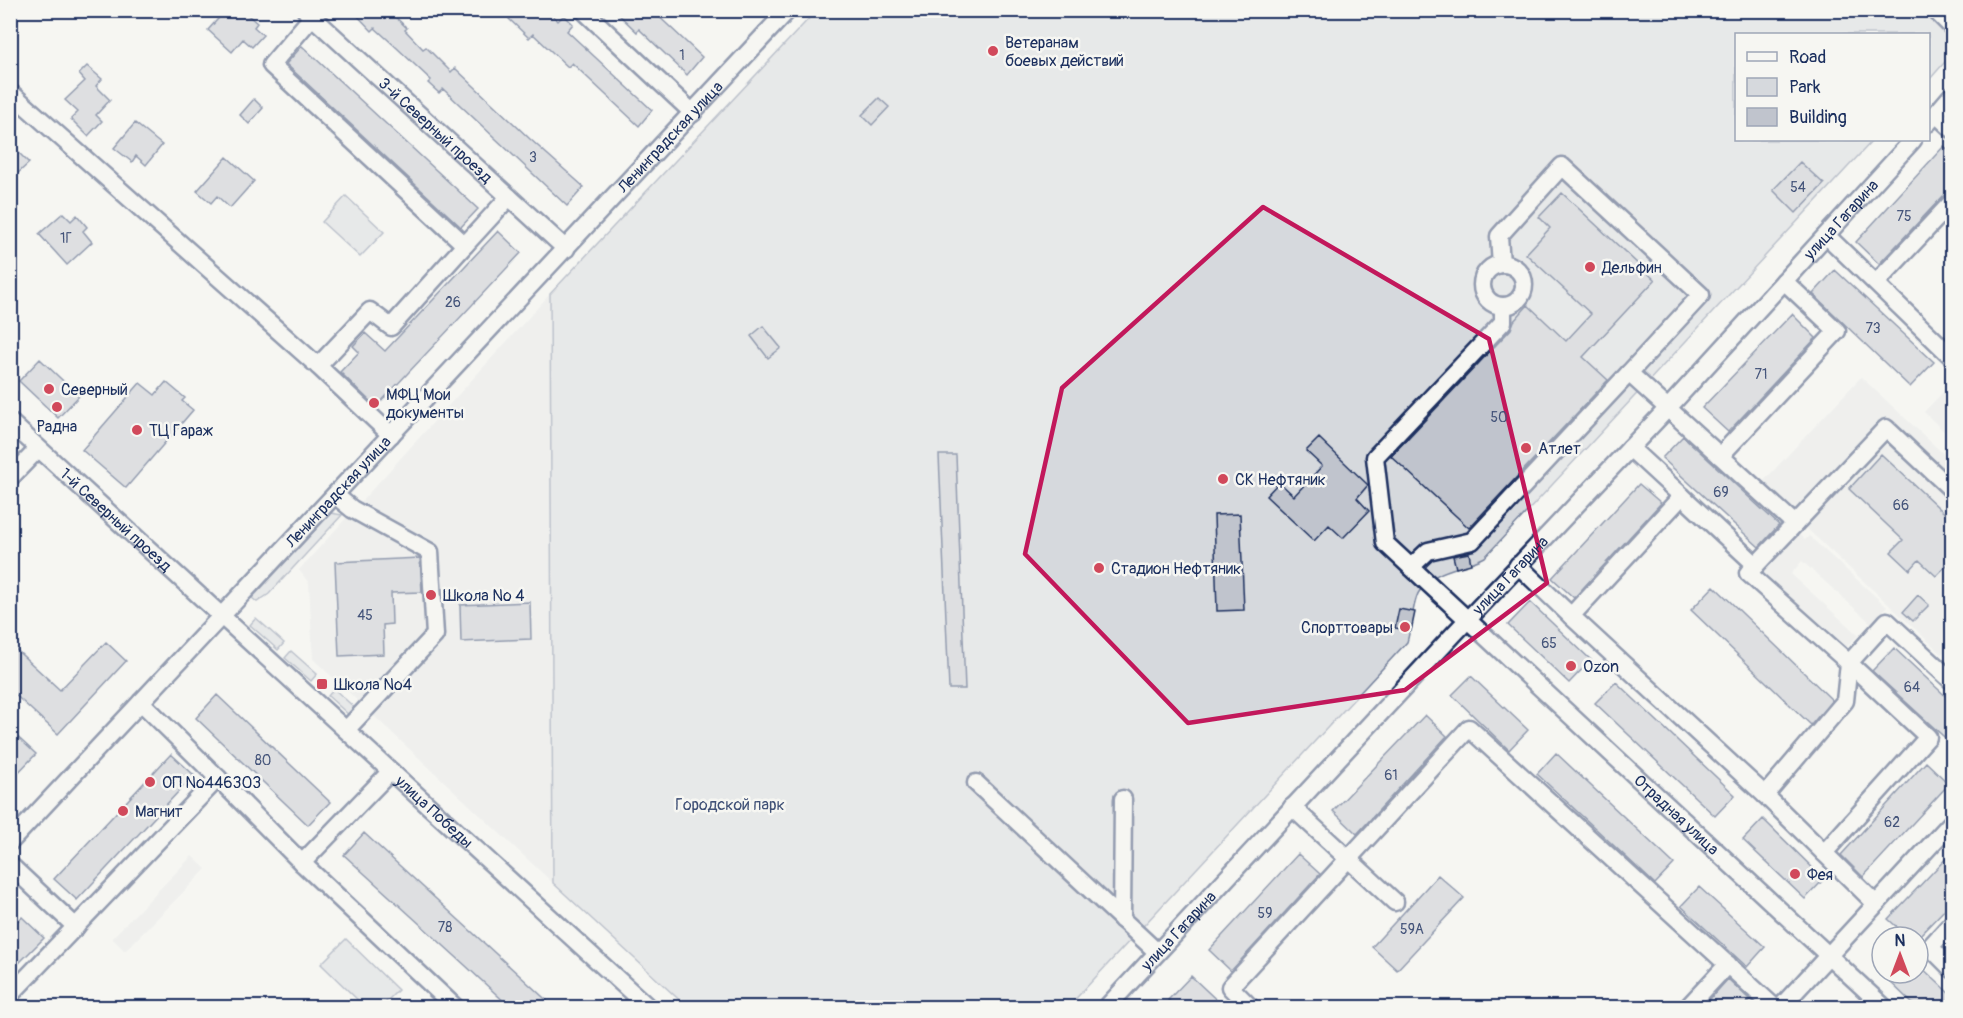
<svg xmlns="http://www.w3.org/2000/svg" width="1963" height="1018" viewBox="0 0 1963 1018" font-family="Pangolin,sans-serif">
  <style>
    .built { fill: #e6e7e7 }
    .green { fill: #d6d9dd; stroke: #78849e; stroke-width: 1.5 }
    .building { fill: #c0c4cd; stroke: #1b2f5e; stroke-width: 1.5 }
    .lines { fill: none; stroke-linecap: round; stroke-linejoin: round }
    .minor-casing { stroke: #1b2f5e; stroke-width: 21 }
    .minor { stroke: #f6f6f2; stroke-width: 16 }
    .marked { fill: none; stroke: #c2185b; stroke-width: 4.5; stroke-linejoin: round }
    .poi-dot { fill: #d1495b; stroke: #f6f6f2; stroke-width: 2 }
    .labels { text-anchor: middle; stroke-width: 5; stroke-linejoin: round; paint-order: stroke }
    .number-label { font-size: 14px; fill: #44547a }
    .poi-label { font-size: 16px; fill: #1b2f5e; stroke: #f6f6f2; text-anchor: start }
    .street-label { font-size: 16px; fill: #1b2f5e; stroke: #f6f6f2 }
    .park-label { font-size: 16px; fill: #405177; stroke: #f6f6f2 }
  </style>
  <rect width="100%" height="100%" fill="#f6f6f2"/>
  <filter id="ink" filterUnits="userSpaceOnUse"><feTurbulence type="fractalNoise" baseFrequency=".0167" numOctaves="2"/><feDisplacementMap in="SourceGraphic" scale="12" xChannelSelector="R" yChannelSelector="G"/><feConvolveMatrix kernelMatrix="1 2 1 2 8 2 1 2 1" color-interpolation-filters="sRGB"/></filter>
  <g filter="url(#ink)">
    <!-- built -->
    <path class="built" d="M550 294 553 883 313 659 309 583 299 570Z
      M1861 377 1952 462V643L1942 654 1760 485Z
      M1947 388 1952 393V439L1924 412Z
      M1798 534 1805 540 1809 536 1887 607 1871 623 1802 561 1791 574 1858 635 1844 650 1761 574Z
      M192 856 206 869 125 951 112 938Z"/>
    <!-- green -->
    <path class="green" d="M816 11H1952V54L1929 80 1928 34H1736V140H1873L1485 557C1463 569 1433 568 1419 592 1413 600 1411 630 1407 642L1068 1007H687L553 883 550 294Z
      M346 196 384 232 360 257 322 222Z
      M331 513 342 515 269 594 257 602 252 598Z
      M256 618 284 643 278 650 250 625Z
      M291 651 317 674 311 681 285 658Z
      M334 689 356 709 350 716 328 696Z
      M346 939 398 990 381 1007H365L321 964Z"/>
    <!-- building -->
    <path class="building" d="M226 10H242L257 23 254 27 263 35 252 47 243 39 232 52 208 30Z
      M352 10H388L407 28 405 30 423 49 426 47 451 72 455 68 530 139 584 187 567 206 443 89 439 93 428 83 431 80 397 48 375 28 372 31Z
      M516 10H548L558 21 564 15 573 24 567 31 652 110 639 126 572 63 568 67 533 34 529 38 509 19Z
      M614 10H652L702 57 687 75 639 29 637 32Z
      M302 46 478 209 461 227 286 64Z
      M87 66 102 79 96 86 110 100 96 115 102 121 88 136 71 119 78 112 65 100 85 81 79 74Z
      M879 98 889 107 872 125 862 115Z
      M254 99 263 108 249 124 240 115Z
      M135 123 162 145 146 165 136 156 132 162 114 148Z
      M10 144 29 163 17 174 10 167Z
      M1944 146 1953 154V190L1944 195 1879 264 1856 242Z
      M227 157 254 181 230 208 217 196 211 203 197 191Z
      M1800 162 1824 184 1796 213 1773 190Z
      M1562 193 1655 280 1583 357 1608 380 1469 528 1391 456 1511 329 1514 321 1528 305 1566 341 1591 314 1526 254 1550 228 1539 217Z
      M63 213 71 221 77 215 87 227 83 231 92 242 67 265 39 234Z
      M498 231 521 253 376 407 340 372 359 352 353 346 365 333 385 351Z
      M1835 270 1934 362 1910 387 1813 294Z
      M1792 314 1816 338 1728 432 1702 408Z
      M763 326 781 348 768 358 751 336Z
      M40 359 79 396 58 418 19 381Z
      M166 382 185 398 182 401 193 410 126 488 82 450 140 383 155 395Z
      M1683 436 1779 525 1759 547 1662 458Z
      M1319 438 1368 485 1357 498 1369 511 1343 538 1329 525 1314 541 1266 496 1279 482 1294 496 1322 466 1306 451Z
      M1881 454 1953 521V559L1936 576 1919 560 1910 570 1891 552 1903 540 1849 489Z
      M939 455H956L965 689H949Z
      M1639 484 1661 503 1574 598 1552 578Z
      M1240 514 1244 610 1217 611 1214 515Z
      M1469 553 1471 564 1456 568 1453 556Z
      M420 558 422 592 391 593 392 624 383 625 384 654 339 656 335 562Z
      M1714 586 1832 700 1811 725 1691 610Z
      M1918 595 1929 605 1913 621 1903 612Z
      M530 602 531 639 461 642 460 605Z
      M1530 602 1591 660 1569 683 1508 625Z
      M1399 609 1415 612 1411 631 1395 628Z
      M106 642 126 661 58 734 10 690V644L60 690Z
      M1894 648 1953 703V745L1872 671Z
      M1471 676 1528 730 1509 750 1452 695Z
      M1616 682 1735 795 1715 816 1595 703Z
      M217 695 330 802 308 825 196 718Z
      M1425 715 1447 736 1357 834 1333 811Z
      M10 730 36 754 10 781Z
      M1556 753 1674 864 1655 884 1537 774Z
      M171 754 194 775 77 900 54 879Z
      M1926 762 1949 784 1863 877 1841 855Z
      M1763 819 1824 879 1805 899 1743 840Z
      M364 833 555 1008H511L466 966 344 855Z
      M1953 851V901L1918 937H1908L1888 919Z
      M1298 854 1320 874 1231 971 1209 950Z
      M1438 875 1464 898 1397 970 1372 947Z
      M1699 887 1765 947 1747 967 1681 906Z
      M22 917 44 938 10 972V928Z
      M1918 964 1953 997V1008H1917L1881 973H1918Z
      M1191 976 1225 1008H1176L1168 1000Z
      M1728 979 1750 1000 1743 1008H1702Z"/>
    <g class="lines">
      <defs>
        <g id="minor">
          <path d="M583 10 693 113"/>
          <path d="M1935 10 1952 27"/>
          <path id="s1" d="M306 11 566 249"/>
          <path d="M312 17 271 65 465 245 391 327 370 311 318 366 391 435"/>
          <path d="M10 92 318 366"/>
          <path d="M1936 114 1952 129"/>
          <path d="M1928 123 1952 95"/>
          <path d="M1827 236 1952 357"/>
          <path d="M465 245 509 197"/>
          <circle cx="1503" cy="285" r="21"/>
          <path d="M1501 264 1499 236 1562 166 1701 295 1629 373 1795 524 1756 565 1682 496"/>
          <path d="M1876 283 1952 202"/>
          <path id="s2" d="M1503 306V322L1375 457 1385 543 1885 1008"/>
          <path id="s3" d="M10 422 649 1008"/>
          <path d="M1720 456 1837 331 1784 281"/>
          <path d="M10 478 38 449"/>
          <path d="M335 495 352 509 430 552 435 635 347 729"/>
          <path d="M1795 524 1886 428 1952 490"/>
          <path d="M1518 565 1571 616 1682 496 1630 448"/>
          <path d="M1756 565 1748 573 1849 663 1928 737 1824 853"/>
          <path d="M1411 567 1428 551 1472 541 1629 373"/>
          <path d="M1571 616 1765 795"/>
          <path d="M141 702 218 778"/>
          <path d="M976 783 1157 952"/>
          <path d="M1292 807 1395 902"/>
          <path id="s4" d="M10 842 788 10"/>
          <path d="M302 863 391 771"/>
          <path d="M10 865 76 927"/>
          <path d="M1876 904 1765 795 1845 701 1849 663 1887 621 1952 681"/>
          <path d="M1122 920 1123 799"/>
          <path d="M1952 923 1930 947 1952 969"/>
          <path d="M10 995 218 778 302 863 456 1008"/>
          <path id="s5" d="M1106 1008 1454 634 1668 408 1913 140"/>
          <path d="M1251 1008 1230 987 1469 728 1775 1008"/>
          <path d="M1687 1008 1728 964"/>
          <path d="M1780 1008 1952 822"/>
        </g>
      </defs>
      <!-- minor casing -->
      <use href="#minor" class="minor-casing"/>
      <!-- minor -->
      <use href="#minor" class="minor"/>
    </g>
  </g>
  <!-- marked area -->
  <path d="M0 0H1963V1018H0ZM1263 207 1489 339 1547 583 1405 690 1188 723 1025 554 1062 388Z" fill="#f6f6f2" fill-opacity=".55" fill-rule="evenodd"/>
  <path class="marked" d="M1263 207 1489 339 1547 583 1405 690 1188 723 1025 554 1062 388Z"/>
  <!-- markers -->
  <g class="poi-dot">
    <circle cx="993" cy="51" r="6"/>
    <circle cx="1590" cy="267" r="6"/>
    <circle cx="49" cy="389" r="6"/>
    <circle cx="374" cy="403" r="6"/>
    <circle cx="57" cy="407" r="6"/>
    <circle cx="137" cy="430" r="6"/>
    <circle cx="1526" cy="448" r="6"/>
    <circle cx="1223" cy="479" r="6"/>
    <circle cx="1099" cy="568" r="6"/>
    <circle cx="431" cy="595" r="6"/>
    <circle cx="1405" cy="627" r="6"/>
    <circle cx="1571" cy="666" r="6"/>
    <rect x="316" y="678" width="12" height="12" rx="3"/>
    <circle cx="150" cy="782" r="6"/>
    <circle cx="123" cy="811" r="6"/>
    <circle cx="1795" cy="874" r="6"/>
  </g>
  <g class="labels">
    <!-- number labels -->
    <g class="number-label">
      <text x="682" y="60">1</text>
      <text x="533" y="162">3</text>
      <text x="1798" y="192">54</text>
      <text x="1904" y="221">75</text>
      <text x="66" y="243">1Г</text>
      <text x="453" y="307">26</text>
      <text x="1873" y="333">73</text>
      <text x="1761" y="379">71</text>
      <text x="1499" y="422">50</text>
      <text x="1721" y="497">69</text>
      <text x="1901" y="510">66</text>
      <text x="365" y="620">45</text>
      <text x="1549" y="648">65</text>
      <text x="1912" y="692">64</text>
      <text x="263" y="765">80</text>
      <text x="1391" y="780">61</text>
      <text x="1892" y="827">62</text>
      <text x="1265" y="918">59</text>
      <text x="445" y="932">78</text>
      <text x="1412" y="934">59А</text>
    </g>
    <!-- poi labels -->
    <g class="poi-label">
      <text x="1005" y="48">Ветеранам<tspan x="1005" dy="18">боевых действий</tspan></text>
      <text x="1602" y="273">Дельфин</text>
      <text x="61" y="395">Северный</text>
      <text x="386" y="400">МФЦ Мои<tspan x="386" dy="18">документы</tspan></text>
      <text x="57" y="432" text-anchor="middle">Радна</text>
      <text x="149" y="436">ТЦ Гараж</text>
      <text x="1538" y="454">Атлет</text>
      <text x="1235" y="485">СК Нефтяник</text>
      <text x="1111" y="574">Стадион Нефтяник</text>
      <text x="443" y="601">Школа № 4</text>
      <text x="1393" y="633" text-anchor="end">Спорттовары</text>
      <text x="1583" y="672">Ozon</text>
      <text x="334" y="690">Школа №4</text>
      <text x="162" y="788">ОП №446303</text>
      <text x="135" y="817">Магнит</text>
      <text x="1807" y="880">Фея</text>
    </g>
    <!-- street labels -->
    <g class="street-label">
      <text dy="6" stroke="none"><textPath href="#s1" startOffset="176">3-й Северный проезд</textPath></text>
      <text dy="6" stroke="none"><textPath href="#s4" startOffset="966">Ленинградская улица</textPath></text>
      <text dy="6" stroke="none"><textPath href="#s5" startOffset="1078">улица Гагарина</textPath></text>
      <text dy="6" stroke="none"><textPath href="#s4" startOffset="480">Ленинградская улица</textPath></text>
      <text dy="6" stroke="none"><textPath href="#s3" startOffset="144">1-й Северный проезд</textPath></text>
      <text dy="6" stroke="none"><textPath href="#s5" startOffset="592">улица Гагарина</textPath></text>
      <text dy="6" stroke="none"><textPath href="#s3" startOffset="576">улица Победы</textPath></text>
      <text dy="6" stroke="none"><textPath href="#s2" startOffset="687">Отрадная улица</textPath></text>
      <text dy="6" stroke="none"><textPath href="#s5" startOffset="106">улица Гагарина</textPath></text>
    </g>
    <!-- park labels -->
    <g class="park-label">
      <text x="730" y="810">Городской парк</text>
    </g>
  </g>
  <!-- margin -->
  <rect width="1963" height="1018" fill="none" stroke="#f6f6f2" stroke-width="36"/>
  <rect x="18" y="18" width="1927" height="982" fill="none" stroke="#1b2f5e" stroke-width="2" filter="url(#ink)"/>
  <!-- legend -->
  <rect x="1735" y="33" width="195" height="108" fill="#f6f6f2" stroke="#9ea6b7" stroke-width="1.5"/>
  <rect x="1747" y="52" width="30" height="9" fill="#f6f6f2" stroke="#9ea6b7" stroke-width="1.5"/>
  <text x="1789" y="63" font-size="18" fill="#1b2f5e">Road</text>
  <rect x="1747" y="78" width="30" height="18" fill="#d6d9dd" stroke="#9ea6b7" stroke-width="1.5"/>
  <text x="1789" y="93" font-size="18" fill="#1b2f5e">Park</text>
  <rect x="1747" y="108" width="30" height="18" fill="#c0c4cd" stroke="#9ea6b7" stroke-width="1.5"/>
  <text x="1789" y="123" font-size="18" fill="#1b2f5e">Building</text>
  <!-- north arrow -->
  <g transform="translate(1900 955)"><circle r="28" fill="#f6f6f2" stroke="#9ea6b7" stroke-width="1.5"/>
  <path d="M0-4.5L10 22L0 15L-10 22Z" fill="#d1495b"/>
  <text y="-9" font-size="16" font-weight="bold" text-anchor="middle" fill="#1b2f5e">N</text>
  </g>
</svg>
